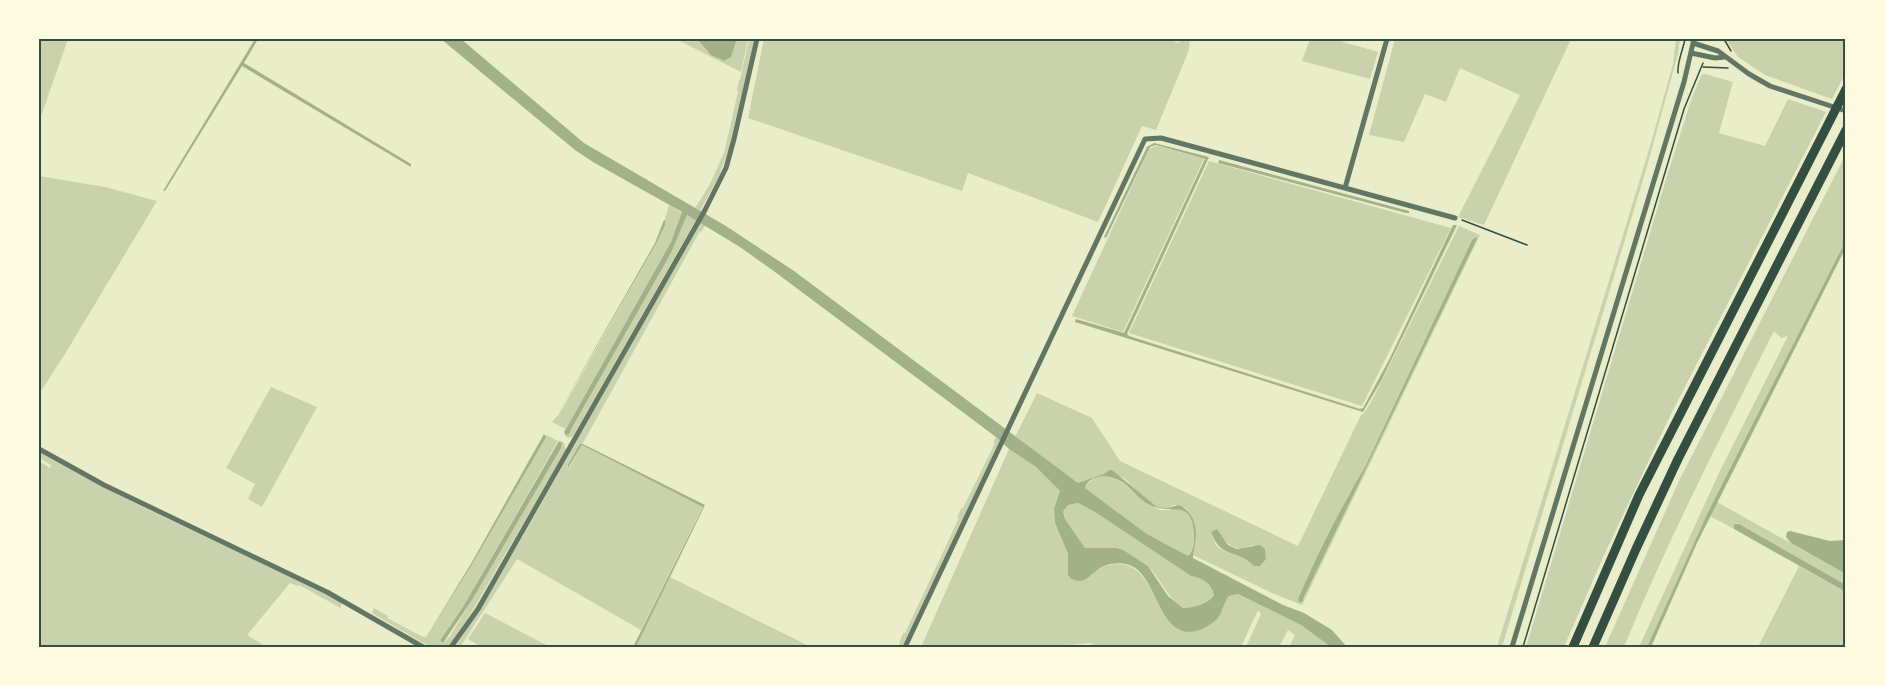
<svg xmlns="http://www.w3.org/2000/svg" width="1885" height="686" viewBox="0 0 1885 686" font-family="Quicksand,sans-serif">
  <style>
    .green { fill: #cad2ad; fill-rule: evenodd }
    .water { fill: #a3b18a; fill-rule: evenodd }
    .lines { fill: none; stroke-linecap: round; stroke-linejoin: round }
    .path { stroke: #344e41; stroke-width: 1.5 }
    .minor { stroke: #617663; stroke-width: 5 }
    .motorway { stroke: #344e41; stroke-width: 9 }
    .neatline { fill: none; stroke: #344e41; stroke-width: 2 }
  </style>
  <rect width="100%" height="100%" fill="#e9edc9"/>
  <!-- green -->
  <path class="green" d="M39 39H68L39 122Z
    M676 39H697L707 51 720 60 731 57 737 39H748L741 72Z
    M749 39H755L729 148 719 176 700 211 695 208 709 186 724 153 738 92 737 90 739 79 740 80Z
    M764 39H1167L1179 43 1180 39H1190L1189 50 1156 130 1142 126 1098 222 968 173 962 191 748 118Z
    M1310 39H1333L1378 52 1370 79 1302 61Z
    M1395 39H1571L1484 225 1458 217 1520 95 1460 68 1446 102 1425 94 1404 142 1369 135Z
    M1676 39H1680L1678 54 1646 170 1502 647H1497L1651 143 1673 64Z
    M1726 39H1846V72L1832 99 1765 75 1738 57Z
    M1702 74H1705L1733 82 1719 133 1765 146 1788 99 1826 112 1671 414 1605 553 1564 647H1526L1667 176 1692 97Z
    M1158 146 1204 159 1123 332 1072 316 1149 149 1153 147Z
    M1846 154V240L1708 512 1647 647H1639L1719 473 1788 336 1781 338 1774 331C1722 435 1668 539 1624 647H1605L1679 481Z
    M1209 161 1451 228 1362 406 1129 333Z
    M39 176 105 187 157 201 65 354 39 394Z
    M669 205 682 213 671 242 566 429 552 422 556 417 558 416 656 244C663 230 665 219 669 205Z
    M687 215 696 220 573 436 568 438 565 436 564 432 565 434H569L671 253Z
    M700 222 705 226 700 234 702 232 700 231 583 443 567 467 569 468 582 445 703 506 641 630 517 559 519 556 460 647H455L480 609 530 524Z
    M1459 226 1480 235 1302 605 1272 593 1193 555C1197 534 1197 527 1186 508L1174 505 1167 508 1157 507 1139 493 1125 479 1109 470 1102 476C1128 478 1129 493 1148 504 1152 506 1157 509 1161 510 1165 511 1170 509 1175 509 1190 508 1194 521 1194 534 1194 542 1193 550 1188 556L1147 534 1085 488 1088 483 1097 477 1078 483 1015 437 1037 393 1092 418 1120 461 1298 546 1361 415 1364 413 1371 402ZM1477 239 1304 597 1298 599 1347 498 1366 465 1472 240ZM1217 529C1227 545 1234 553 1253 545L1255 566C1242 553 1228 555 1218 547 1214 543 1213 537 1211 532Z
    M271 387 317 407 262 507 248 499 255 484 226 468Z
    M546 435 558 441 463 607 440 639 443 643 450 636 472 600 561 448 562 444 560 440 564 443 566 450 471 613 451 643 447 647H430L372 613 374 608 388 616 387 618 423 637H426L471 566Z
    M996 437 1000 440 902 647H898L903 633H905L959 518 957 517 962 507 963 508 995 443 993 442Z
    M1009 449 1036 467 1060 491 1054 507 1055 523 1068 554V575L1071 579 1085 580C1096 570 1102 565 1117 564 1151 563 1155 612 1181 631L1223 610V605L1229 596 1238 594 1301 625 1331 647H1289L1295 635 1288 630 1279 647H1246L1261 614 1259 611 1257 612 1241 647H1096L1091 643 1068 645 1070 647H921Z
    M39 452C136 509 242 551 342 602L340 609 339 607 299 585 298 586 290 583 247 635 267 647H39V461L50 468 51 465 39 458Z
    M1717 502 1846 574V585L1739 524 1736 523 1734 529 1710 516Z
    M1078 503 1095 512 1191 576C1203 578 1211 583 1214 595 1209 604 1193 608 1183 608 1165 595 1163 582 1149 567 1138 555 1102 551 1085 548L1065 519 1063 512 1068 505Z
    M1799 566 1846 592V647H1758Z
    M670 577 811 647H636Z
    M485 613 550 647H481L468 639Z"/>
  <!-- water -->
  <path class="water" d="M255 39H258L244 63 411 164V167L242 66 165 191H163Z
    M441 39H461L584 143 726 226 794 271 1078 483 1104 474 1109 470H1112L1157 507 1167 508 1179 505C1194 512 1198 528 1195 543 1195 549 1193 552 1193 558L1283 605 1304 613 1332 630 1347 647H1331L1301 625 1238 594 1229 596C1223 603 1223 613 1216 620 1210 625 1204 629 1196 631 1158 640 1158 574 1129 565 1118 561 1103 564 1095 572 1091 574 1088 579 1084 580 1080 582 1075 580 1071 579L1068 575V554L1055 523 1054 508 1060 491 1036 467 1009 449 996 437 775 272 740 247 687 215 671 253 572 428 569 434 566 435 564 432 566 429 671 242 682 212 593 162 575 150ZM1103 476C1127 478 1129 491 1146 503 1168 518 1192 495 1194 534 1194 542 1194 550 1188 556L1147 534 1085 488C1087 480 1095 477 1103 476ZM1078 503 1095 512 1191 576C1203 578 1211 583 1214 595 1209 604 1192 608 1183 608L1168 596 1148 566 1123 550 1116 548H1085L1065 519 1063 512 1068 505Z
    M697 39H737L731 57 724 61 711 55Z
    M1154 143 1209 157 1127 334 1129 336 1360 409 1363 408 1390 358 1453 225H1457L1381 381 1363 412 1075 322 1076 319 1124 333 1205 159 1156 145 1150 147 1106 238 1104 237 1147 147Z
    M1219 160 1409 211V213H1406L1218 163Z
    M664 220H665V225L656 244 556 417 655 243Z
    M1476 237 1477 239 1304 597 1302 602H1299L1298 599C1318 553 1340 509 1366 465L1472 240Z
    M1846 240V247L1697 543 1651 647H1647L1708 512Z
    M544 434 546 437 471 566 428 634 472 562Z
    M559 441 562 443 561 448 472 600 443 643 440 640 463 607Z
    M580 444H583L705 505 636 647H633L703 507 582 445 568 468V465Z
    M1734 524H1739L1846 585V592L1734 529Z
    M1217 529 1228 545 1237 549 1260 545 1265 549 1266 559 1260 566H1254C1237 548 1221 560 1211 532Z
    M1790 531 1830 541 1846 540V574L1791 543 1786 537 1787 532Z"/>
  <g class="lines">
    <!-- path -->
    <path class="path" d="M1724 39 1731 51
      M1703 67 1728 68
      M1678 73C1677 62 1683 50 1685 39
      M1462 220 1527 245
      M1523 647 1658 196 1684 109 1703 63"/>
    <!-- minor -->
    <path class="minor" d="M1693 43 1718 51 1749 74 1770 86 1846 111
      M1691 53 1715 58 1725 57
      M1345 188 1387 39
      M39 449 104 485 327 592 423 647
      M451 647 478 609 705 210 726 168 734 139 757 39
      M905 647 1145 139 1161 138 1455 218
      M1512 647 1684 82 1694 39"/>
    <!-- motorway -->
    <path class="motorway" d="M1573 647 1639 495 1846 89
      M1593 647 1636 549 1678 459 1846 130"/>
  </g>
  <!-- border -->
  <rect width="1885" height="686" fill="none" stroke="#fefae0" stroke-width="81"/>
  <rect x="40" y="40" width="1804" height="606" class="neatline"/>
</svg>
